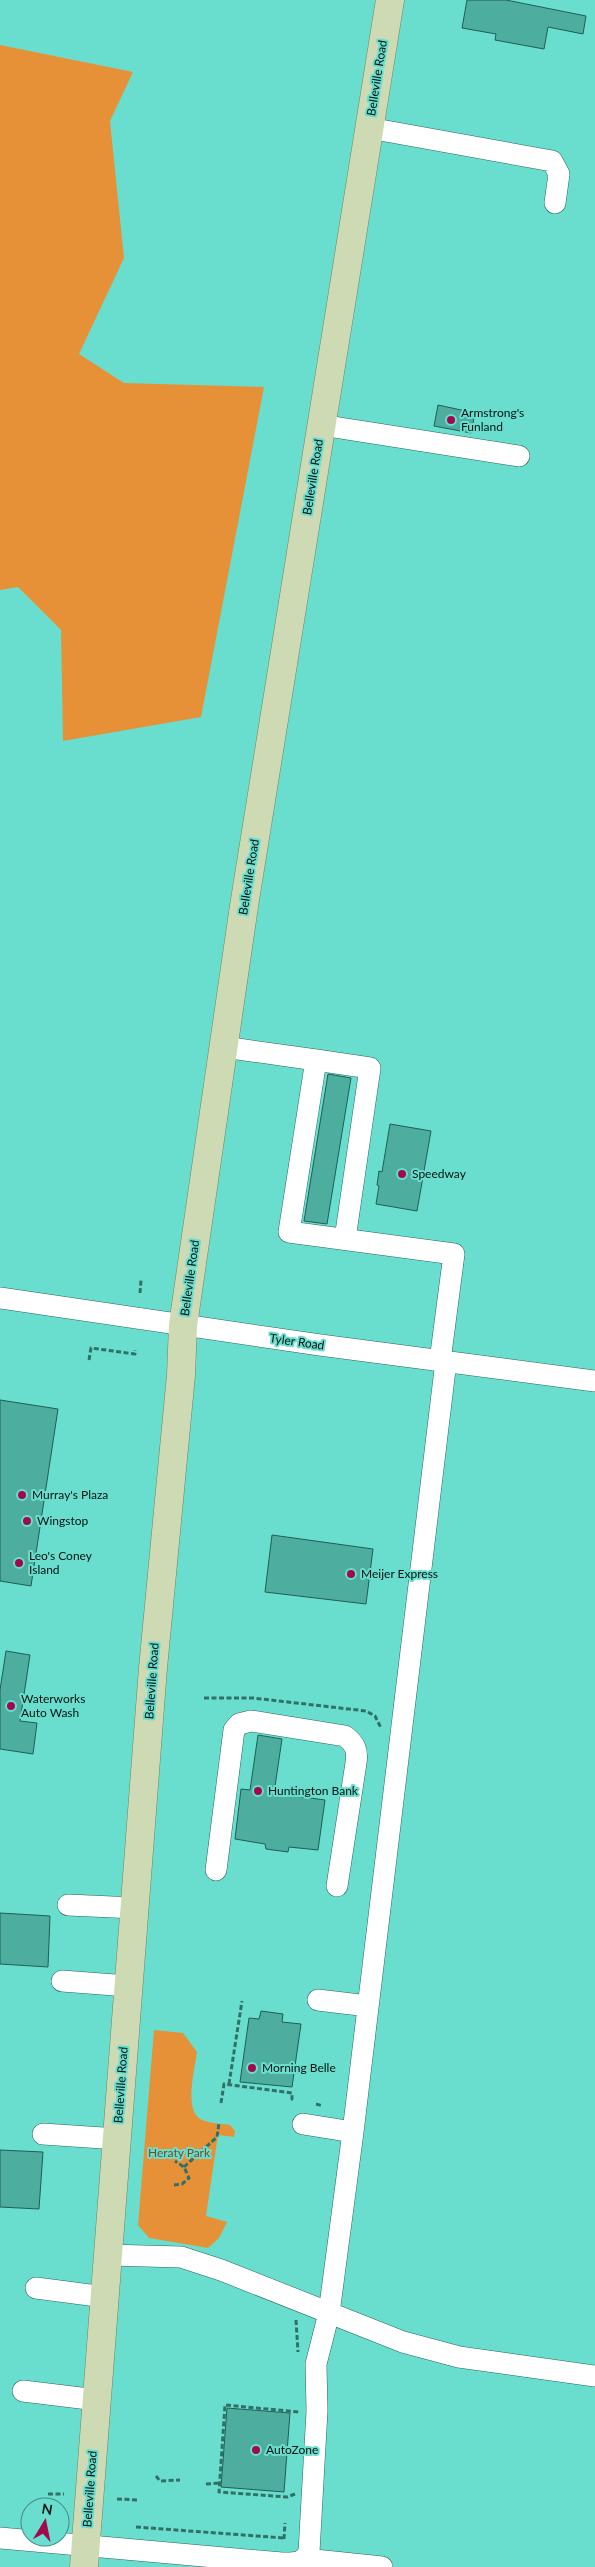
<svg xmlns="http://www.w3.org/2000/svg" width="595" height="2567" viewBox="0 0 595 2567" font-family="Lato,sans-serif">
  <style>
    .green { fill: #e69138 }
    .building { fill: #4dad9f; stroke: #1f5e56 }
    .lines { fill: none; stroke-linecap: round; stroke-linejoin: round }
    .minor-casing { stroke: #28665d; stroke-width: 22 }
    .major-casing { stroke: #708459; stroke-width: 29 }
    .path { stroke: #317067; stroke-width: 3; stroke-dasharray: 5 2.5; stroke-linecap: butt }
    .minor { stroke: #fff; stroke-width: 21 }
    .major { stroke: #cedab3; stroke-width: 28 }
    .poi-dot { fill: #a0094e; stroke: #6adece; stroke-width: 2 }
    .labels { text-anchor: middle; stroke-width: 4; stroke-linejoin: round; paint-order: stroke }
    .street-label { font-size: 12px; fill: #00120f; stroke: #6adece }
    .poi-label { font-size: 12px; fill: #00120f; stroke: #6adece; text-anchor: start }
    .park-label { font-size: 12px; fill: #724b26; stroke: #6adece }
  </style>
  <rect width="100%" height="100%" fill="#6adece"/>
  <!-- green -->
  <path class="green" d="M0 45 133 72 110 121 124 258 79 354 124 383 264 387 201 717 63 741 61 630 18 587 0 590Z
    M154 2030 183 2033 197 2052C195 2069 183 2112 202 2120 210 2123 222 2124 230 2125L235 2131 234 2137 218 2135 206 2216 227 2222 219 2238 208 2248 149 2238 138 2225Z"/>
  <!-- building -->
  <path class="building" d="M467 0H506L586 16 583 34 548 27 544 49 495 40 496 34 462 28Z
    M438 405 475 413 471 433 434 426Z
    M328 1074 351 1078 327 1224 304 1221Z
    M390 1124 431 1131 417 1211 376 1204 379 1186 377 1185 379 1171 382 1172Z
    M0 1400 58 1409 31 1586 0 1581Z
    M272 1535 373 1549 366 1604 265 1592Z
    M6 1651 30 1655 20 1721 37 1723 33 1754 0 1749V1690Z
    M258 1735 282 1739 274 1793 325 1800 318 1850 289 1847 288 1852 266 1849 265 1844 235 1839 241 1789 250 1790Z
    M0 1913 50 1916 48 1967 0 1964Z
    M261 2011 283 2014 282 2022 301 2024 292 2087 240 2082 249 2018 259 2019Z
    M0 2150 43 2152 39 2209 0 2207Z
    M227 2408 290 2413 284 2492 221 2487Z"/>
  <g class="lines">
    <defs>
      <path id="minor" d="M369 128 552 161 559 174 555 203
        M321 425 519 456
        M224 1047 316 1060 289 1232 454 1254 440 1361
        M316 1060 370 1068 345 1239
        M0 1298 320 1345 595 1381
        M216 1870 234 1730 239 1724 251 1721 345 1736C355 1744 358 1750 356 1763L337 1886
        M68 1905 135 1908
        M62 1981 128 1986
        M318 2000 368 2006
        M303 2124 353 2132
        M43 2134 118 2139
        M108 2255 181 2257 221 2270 403 2342 459 2357 595 2376
        M36 2288 105 2297
        M23 2391 97 2400
        M0 2538 282 2563C295 2563 303 2564 309 2552L317 2411 316 2364 329 2313 353 2132 446 1361
        M305 2559 382 2567"/>
      <path id="major" d="M84 2567 153 1668 181 1375 183 1325 244 906 390 0"/>
    </defs>
    <!-- minor casing -->
    <use href="#minor" class="minor-casing"/>
    <!-- major casing -->
    <use href="#major" class="major-casing"/>
    <!-- path -->
    <path class="path" d="M140 1293 141 1280
      M89 1360 91 1348 135 1354V1350
      M204 1698H253L366 1711 375 1716 381 1728
      M229 2084 242 2001
      M221 2103 224 2084 292 2093V2099L295 2100
      M316 2104 323 2106
      M184 2167 217 2137 219 2123
      M174 2185 182 2184 189 2178 184 2167 175 2161
      M296 2320 298 2352
      M156 2476 160 2481 180 2480
      M206 2484 220 2483
      M48 2494H64
      M295 2494 287 2497 219 2492 225 2405 299 2412
      M117 2499 139 2500
      M136 2527 284 2538
      M284 2539 285 2523"/>
    <!-- minor -->
    <use href="#minor" class="minor"/>
    <!-- major -->
    <use href="#major" class="major"/>
  </g>
  <!-- markers -->
  <g class="poi-dot">
    <circle cx="451" cy="420" r="5"/>
    <circle cx="402" cy="1174" r="5"/>
    <circle cx="22" cy="1495" r="5"/>
    <circle cx="27" cy="1521" r="5"/>
    <circle cx="19" cy="1563" r="5"/>
    <circle cx="351" cy="1574" r="5"/>
    <circle cx="11" cy="1706" r="5"/>
    <circle cx="258" cy="1791" r="5"/>
    <circle cx="252" cy="2068" r="5"/>
    <circle cx="256" cy="2450" r="5"/>
  </g>
  <g class="labels">
    <!-- street labels -->
    <g class="street-label">
      <text transform="translate(377 78) rotate(-81)" y="4">Belleville Road</text>
      <text transform="translate(313 477) rotate(-81)" y="4">Belleville Road</text>
      <text transform="translate(249 877) rotate(-81)" y="4">Belleville Road</text>
      <text transform="translate(190 1278) rotate(-82)" y="4">Belleville Road</text>
      <text transform="translate(297 1342) rotate(8)" y="4">Tyler Road</text>
      <text transform="translate(152 1681) rotate(-86)" y="4">Belleville Road</text>
      <text transform="translate(121 2085) rotate(-86)" y="4">Belleville Road</text>
      <text transform="translate(90 2489) rotate(-86)" y="4">Belleville Road</text>
    </g>
    <!-- poi labels -->
    <g class="poi-label">
      <text x="461" y="417">Armstrong's<tspan x="461" dy="14">Funland</tspan></text>
      <text x="412" y="1178">Speedway</text>
      <text x="32" y="1499">Murray's Plaza</text>
      <text x="37" y="1525">Wingstop</text>
      <text x="29" y="1560">Leo's Coney<tspan x="29" dy="14">Island</tspan></text>
      <text x="361" y="1578">Meijer Express</text>
      <text x="21" y="1703">Waterworks<tspan x="21" dy="14">Auto Wash</tspan></text>
      <text x="268" y="1795">Huntington Bank</text>
      <text x="262" y="2072">Morning Belle</text>
      <text x="266" y="2454">AutoZone</text>
    </g>
    <!-- park labels -->
    <g class="park-label">
      <text x="179" y="2157">Heraty Park</text>
    </g>
  </g>
  <!-- north arrow -->
  <g transform="translate(45 2522) rotate(10)"><circle r="24" fill="#6adece" stroke="#408c82"/>
  <path d="M0-4L9 19L0 12L-9 19Z" fill="#a0094e"/>
  <text y="-8" font-size="14" font-weight="bold" text-anchor="middle" fill="#00120f">N</text>
  </g>
</svg>
